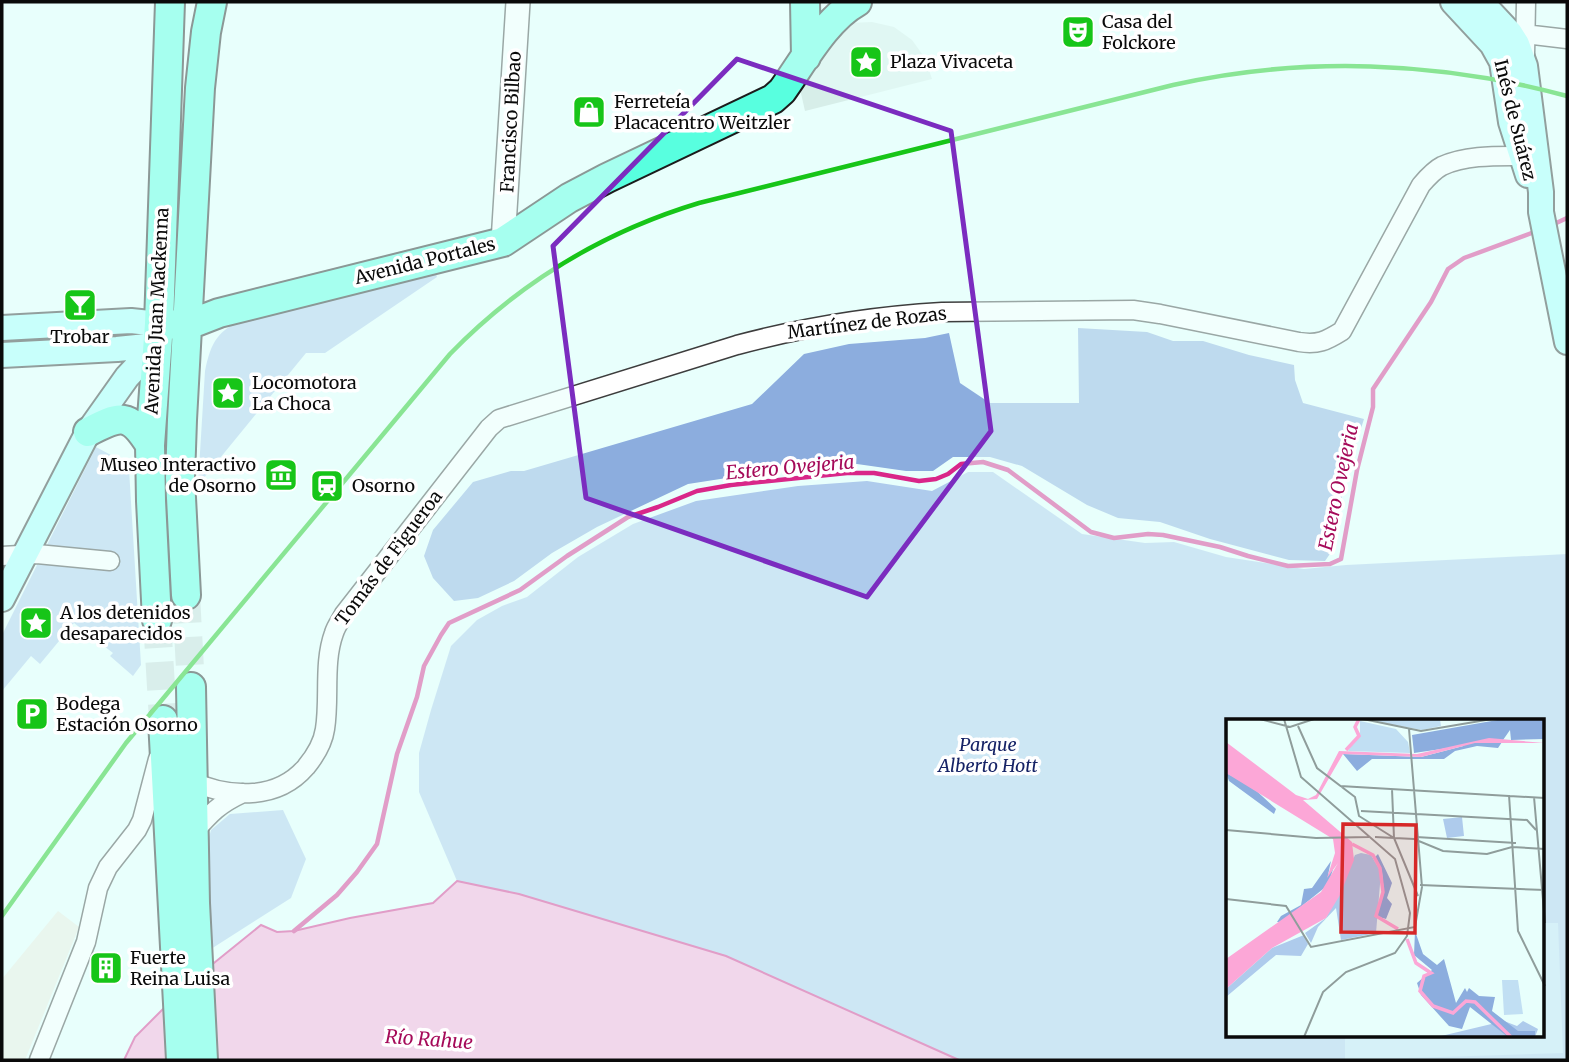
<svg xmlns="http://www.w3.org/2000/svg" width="1569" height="1062" viewBox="0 0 1569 1062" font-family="Merriweather,serif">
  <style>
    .industrial { fill: #ebeadd }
    .green { fill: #aecbec; fill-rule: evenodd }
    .forest { fill: #8cadde }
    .pitch { fill: #c1dff3 }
    .plaza { fill: #d7eee9 }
    .water { fill: #fca7d7; stroke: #d92789; stroke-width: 2 }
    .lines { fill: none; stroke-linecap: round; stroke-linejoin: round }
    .stream { stroke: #d92789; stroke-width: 4.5 }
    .primary-tunnel { stroke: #c7dad8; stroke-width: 28; stroke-dasharray: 28 14; stroke-linecap: butt }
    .minor-casing { stroke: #3d3d3d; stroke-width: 21 }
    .tertiary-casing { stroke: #3d3d3d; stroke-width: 26 }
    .secondary-casing { stroke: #2c2c2c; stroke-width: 28 }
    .primary-casing { stroke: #1b1b1b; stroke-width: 32 }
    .minor { stroke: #fff; stroke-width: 18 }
    .tertiary { stroke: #fff; stroke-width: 23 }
    .secondary { stroke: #a3fffa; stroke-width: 24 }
    .primary { stroke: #58ffdf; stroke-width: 28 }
    .rail { stroke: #17c518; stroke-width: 4.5 }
    .marked { fill: none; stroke: #7b2cbf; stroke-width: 5; stroke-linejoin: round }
    .labels { text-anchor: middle; stroke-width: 7; stroke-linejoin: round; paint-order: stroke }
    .poi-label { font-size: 18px; fill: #0a0a0a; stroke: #fff; text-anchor: start }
    .street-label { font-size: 18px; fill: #0a0a0a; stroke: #fff }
    .park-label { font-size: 18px; font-style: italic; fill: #162366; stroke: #fff }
    .water-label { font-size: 19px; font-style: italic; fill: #a50a59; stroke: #fff }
    .inset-river { fill: none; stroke: #fca7d7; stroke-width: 3.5 }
    .inset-road { fill: none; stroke: #8f9d9b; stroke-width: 2 }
    .view { fill: #d62828; fill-opacity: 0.15; stroke: #d62828; stroke-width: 3.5 }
    .inset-edge { fill: none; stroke: #0a0a0a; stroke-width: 3.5 }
  </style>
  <rect width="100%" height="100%" fill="#e8fffc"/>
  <!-- industrial -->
  <path class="industrial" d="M58 911 79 927 25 1060H2V979Z"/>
  <!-- green -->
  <path class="green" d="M435 271 437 277 325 353H306L198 485 205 371C211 342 218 329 246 319Z
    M96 447 122 461 129 469 141 665 133 676 110 656 113 653 74 623 40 664 31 656 2 691V635Z
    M968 472H993L1082 534 1145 543 1174 542 1226 557 1304 569 1346 565 1567 554V1060H959L726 956 519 894 457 881 419 792V753L431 710 451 646 477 620 502 606 527 597 578 557 633 524 696 501 798 486 867 481 932 491ZM1228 721H1543V1036H1228Z
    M283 810 306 859 291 898 211 949 207 845 211 830 230 814Z"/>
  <!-- forest -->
  <path class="forest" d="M1078 328 1147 332 1173 341H1203L1249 355 1294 365 1295 380 1303 403 1364 419 1345 478 1334 548 1325 561 1289 560 1210 539 1160 522 1118 518 1087 505 1022 466 990 457H953L933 471H906L850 463 779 470 688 484 597 527 552 553 514 581 478 598 454 601 433 578 424 556 433 530 473 482 511 471H524L752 404 804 354 849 344 925 338 949 333 960 383 990 403H1079Z"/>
  <!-- pitch -->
  <path class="pitch" d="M1543 923H1558L1563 1053 1345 1060V1036H1543Z"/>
  <!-- plaza -->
  <path class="plaza" d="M872 22 894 27 912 40 925 58 932 79 805 111 800 89 804 67 850 23Z"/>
  <!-- water -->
  <path class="water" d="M457 881 519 894 726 956 959 1060H124L135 1037 188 984 261 925 277 932 294 931 350 918 433 903Z"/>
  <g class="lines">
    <!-- stream -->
    <path class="stream" d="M1552 225 1567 218
      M294 931 337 895 357 872 377 844 397 754 417 697 424 666 441 635 449 623 520 590 567 556 628 517 658 507 697 491 731 485 847 473H874L919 481 936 479 948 474 961 464 983 462 1008 470 1091 532 1114 538 1148 534 1163 535 1220 547 1248 556 1288 566 1330 564 1341 559 1357 470 1373 407V389L1431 302 1448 269 1464 258 1537 231"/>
    <!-- primary-tunnel -->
    <path class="primary-tunnel" d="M186 595 191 687
      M157 620 163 720"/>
    <defs>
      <path id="minor" d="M1524 34 1567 39
        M1525 55 1526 2
        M2 556 37 554 110 561
        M186 779C225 797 275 803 306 767 315 756 323 743 325 729 330 698 323 663 334 633 336 626 341 620 344 614L489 428 499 419 737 345C804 327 873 316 942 312L1133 310 1160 314 1299 342C1318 345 1326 341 1342 331L1421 185C1427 178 1434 170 1442 166 1466 155 1496 156 1521 156
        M192 831 194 832C211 813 219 804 243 793
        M39 1060 86 942 98 888 108 867 137 830 142 820 158 759"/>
      <path id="tertiary" d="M503 242 518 2"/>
      <path id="secondary" d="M1453 2 1492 44 1502 62 1511 122 1528 175
        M1481 2 1510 33 1517 44 1525 66 1541 192V212L1567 342
        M2 328 131 321 159 324
        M2 355 117 349 157 345
        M2 599 88 432 127 377 157 345"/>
      <path id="primary" d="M805 2 806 57
        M159 324 188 325 219 313 503 242 569 198 607 178 773 99 782 91C803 62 826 19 857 2
        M88 432C120 415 129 412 150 445
        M186 595 180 478 182 420 200 88 206 32 212 2
        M157 620 151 501 150 445 159 324 170 2
        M191 687 195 903 203 1060
        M163 720 181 1060"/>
    </defs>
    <!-- minor casing -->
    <use href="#minor" class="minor-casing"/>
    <!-- tertiary casing -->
    <use href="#tertiary" class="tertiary-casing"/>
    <!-- secondary casing -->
    <use href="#secondary" class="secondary-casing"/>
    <!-- primary casing -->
    <use href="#primary" class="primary-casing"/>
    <!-- minor -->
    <use href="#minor" class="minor"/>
    <!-- tertiary -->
    <use href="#tertiary" class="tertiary"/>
    <!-- secondary -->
    <use href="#secondary" class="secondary"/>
    <!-- primary -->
    <use href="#primary" class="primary"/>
    <!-- rail -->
    <path class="rail" d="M2 916 126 743 450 354C520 282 603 232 699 203L1173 85C1302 56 1439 61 1567 96"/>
  </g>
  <!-- marked area -->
  <path d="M0 0H1569V1062H0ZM737 59 951 131 991 431 867 597 586 498 553 246Z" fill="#e8fffc" fill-opacity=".55" fill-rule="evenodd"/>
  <path class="marked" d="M737 59 951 131 991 431 867 597 586 498 553 246Z"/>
  <!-- icons -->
  <defs>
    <symbol id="theatre-square" viewBox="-11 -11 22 22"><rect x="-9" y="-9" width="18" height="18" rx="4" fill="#17c518" stroke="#fff"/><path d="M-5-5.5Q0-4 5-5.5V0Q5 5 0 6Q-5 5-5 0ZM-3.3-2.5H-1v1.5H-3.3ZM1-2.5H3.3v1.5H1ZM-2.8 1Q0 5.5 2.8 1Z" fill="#fff"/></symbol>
    <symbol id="sight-square" viewBox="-11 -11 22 22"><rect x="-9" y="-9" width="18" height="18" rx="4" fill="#17c518" stroke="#fff"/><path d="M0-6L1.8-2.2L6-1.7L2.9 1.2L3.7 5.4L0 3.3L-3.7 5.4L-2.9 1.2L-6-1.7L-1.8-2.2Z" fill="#fff"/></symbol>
    <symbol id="shop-square" viewBox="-11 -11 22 22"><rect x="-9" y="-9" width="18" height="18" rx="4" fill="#17c518" stroke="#fff"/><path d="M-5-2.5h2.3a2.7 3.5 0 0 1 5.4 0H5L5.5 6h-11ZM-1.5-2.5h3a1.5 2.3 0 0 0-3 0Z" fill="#fff"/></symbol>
    <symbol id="bar-square" viewBox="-11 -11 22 22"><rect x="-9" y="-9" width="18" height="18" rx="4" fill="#17c518" stroke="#fff"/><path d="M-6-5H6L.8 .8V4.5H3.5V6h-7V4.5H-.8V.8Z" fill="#fff"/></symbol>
    <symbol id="museum-square" viewBox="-11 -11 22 22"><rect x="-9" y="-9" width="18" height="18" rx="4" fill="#17c518" stroke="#fff"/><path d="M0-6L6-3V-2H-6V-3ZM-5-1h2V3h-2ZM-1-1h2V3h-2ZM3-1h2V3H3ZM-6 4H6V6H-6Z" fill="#fff"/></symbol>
    <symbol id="station-square" viewBox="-11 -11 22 22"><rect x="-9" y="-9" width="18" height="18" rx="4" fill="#17c518" stroke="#fff"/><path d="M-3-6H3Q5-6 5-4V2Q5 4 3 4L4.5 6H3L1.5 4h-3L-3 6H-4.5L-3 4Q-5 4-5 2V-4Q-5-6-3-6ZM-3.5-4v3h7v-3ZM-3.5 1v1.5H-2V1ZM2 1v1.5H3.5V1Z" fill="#fff"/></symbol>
    <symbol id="parking-square" viewBox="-11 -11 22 22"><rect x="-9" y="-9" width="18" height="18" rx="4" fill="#17c518" stroke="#fff"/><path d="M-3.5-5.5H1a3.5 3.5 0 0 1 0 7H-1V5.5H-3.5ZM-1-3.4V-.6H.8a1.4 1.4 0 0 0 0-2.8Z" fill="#fff"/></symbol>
    <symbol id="building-square" viewBox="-11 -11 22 22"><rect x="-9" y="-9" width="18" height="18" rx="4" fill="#17c518" stroke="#fff"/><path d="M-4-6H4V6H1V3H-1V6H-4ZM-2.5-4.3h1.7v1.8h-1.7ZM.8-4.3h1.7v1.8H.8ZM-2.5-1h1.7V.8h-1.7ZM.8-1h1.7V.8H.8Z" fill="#fff"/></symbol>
  </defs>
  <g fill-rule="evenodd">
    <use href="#theatre-square" x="1059" y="13" width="38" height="38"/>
    <use href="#sight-square" x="847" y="43" width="38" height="38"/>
    <use href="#shop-square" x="570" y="93" width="38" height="38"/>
    <use href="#bar-square" x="61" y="286" width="38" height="38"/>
    <use href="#sight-square" x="209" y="374" width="38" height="38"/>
    <use href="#museum-square" x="262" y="456" width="38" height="38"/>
    <use href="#station-square" x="308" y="467" width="38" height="38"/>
    <use href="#sight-square" x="17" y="604" width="38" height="38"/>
    <use href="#parking-square" x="13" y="695" width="38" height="38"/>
    <use href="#building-square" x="87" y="949" width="38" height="38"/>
  </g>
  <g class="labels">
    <!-- poi labels -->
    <g class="poi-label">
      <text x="1102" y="28">Casa del<tspan x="1102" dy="21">Folckore</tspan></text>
      <text x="890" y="68">Plaza Vivaceta</text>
      <text x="614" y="108">Ferreteía<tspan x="614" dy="21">Placacentro Weitzler</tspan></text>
      <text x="80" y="343" text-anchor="middle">Trobar</text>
      <text x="252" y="389">Locomotora<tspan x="252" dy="21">La Choca</tspan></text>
      <text x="256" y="471" text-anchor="end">Museo Interactivo<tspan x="256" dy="21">de Osorno</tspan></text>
      <text x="352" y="492">Osorno</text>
      <text x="60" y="619">A los detenidos<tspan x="60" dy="21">desaparecidos</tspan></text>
      <text x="56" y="710">Bodega<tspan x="56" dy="21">Estación Osorno</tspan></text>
      <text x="130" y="964">Fuerte<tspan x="130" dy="21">Reina Luisa</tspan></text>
    </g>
    <!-- street labels -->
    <g class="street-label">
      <text transform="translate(1515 120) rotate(76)" y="6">Inés de Suárez</text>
      <text transform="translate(511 122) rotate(-87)" y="6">Francisco Bilbao</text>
      <text transform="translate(425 261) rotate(-14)" y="6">Avenida Portales</text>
      <text transform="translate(157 311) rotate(-87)" y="6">Avenida Juan Mackenna</text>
      <text transform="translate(867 323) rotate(-7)" y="6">Martínez de Rozas</text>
      <text transform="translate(389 558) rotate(-53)" y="6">Tomás de Figueroa</text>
    </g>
    <!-- park labels -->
    <g class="park-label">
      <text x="988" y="751">Parque<tspan x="988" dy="21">Alberto Hott</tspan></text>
    </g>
    <!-- water labels -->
    <g class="water-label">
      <text transform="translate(790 467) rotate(-5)" y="7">Estero Ovejeria</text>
      <text transform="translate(1338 487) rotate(-78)" y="7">Estero Ovejeria</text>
      <text transform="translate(429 1039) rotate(4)" y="7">Río Rahue</text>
    </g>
  </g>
  <!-- overview -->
  <g transform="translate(1226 719)">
    <rect width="318" height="318" fill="#e8fffc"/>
    <path d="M236 98 238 117 221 119 217 100ZM135 134 145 136 155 153 150 214 115 221 110 189 92 208 85 224 79 214 100 199 129 136ZM78 216 82 225 75 237 50 236 0 278V270L46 229ZM278 302 291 307 297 302 312 310 309 318H211Z" fill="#aecbec"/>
    <path d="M277 0H318V20L285 21 284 11 277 21 188 34 186 16ZM276 23 272 29 251 27 229 32 218 40H146L131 52 117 35 195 38 249 24ZM0 54 23 65 50 90 48 95 3 62ZM152 135 166 164 161 179 166 185 160 200 150 197 158 174 156 153 149 138ZM110 141 102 166 56 203H51L55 197 75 186 78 170 86 169 105 142 102 156ZM189 212 197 235 211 246 218 240 230 284 239 269 241 273 243 269 253 277 269 278 266 292 292 312H309V318H282L244 288 236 310 223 307 195 276 191 264 206 251 188 236Z" fill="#8cadde"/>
    <path d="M137 0H214L215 7 196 11ZM134 2 170 10 182 23 184 34 122 32 134 13ZM276 261H292L297 295 278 296Z" fill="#c1dff3"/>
    <path d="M263 19 318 24H249L195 38 117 35 91 80 77 81 126 123 128 141 114 176 100 199 46 229 0 270V240L95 173 112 144 101 159 109 134 107 120 0 54V23L70 76 82 80 90 76 113 32 191 35Z" fill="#fca7d7"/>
    <path class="inset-river" d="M120 31 133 17 129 8 133 0M126 125 147 136 154 149 157 173 150 197 172 210M181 220 190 244 205 254 198 257 194 272 207 287 227 294 240 282 249 283 285 318"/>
    <path class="inset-road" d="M34 0 64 8 88 0M58 0 75 58 169 140 184 194 181 217 169 234 120 253 97 273 78 318M137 0 195 12 266 0M72 7 91 49 129 78 133 97 168 119M114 67 319 79M166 70 168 119 192 177M283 76 292 212 319 267M308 78 319 204M135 92 301 101 310 111M0 111 90 119 143 118M149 118 188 120 217 132 261 135 286 128 319 130M190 118 290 124M194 166 319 171M0 180 60 187 85 228 189 208 196 168 183 10"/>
    <path class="view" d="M117 105 190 106 189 214 115 213Z"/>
    <rect width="318" height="318" class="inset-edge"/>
  </g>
  <!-- border -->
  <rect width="1569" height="1062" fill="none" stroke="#0a0a0a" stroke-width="7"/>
</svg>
